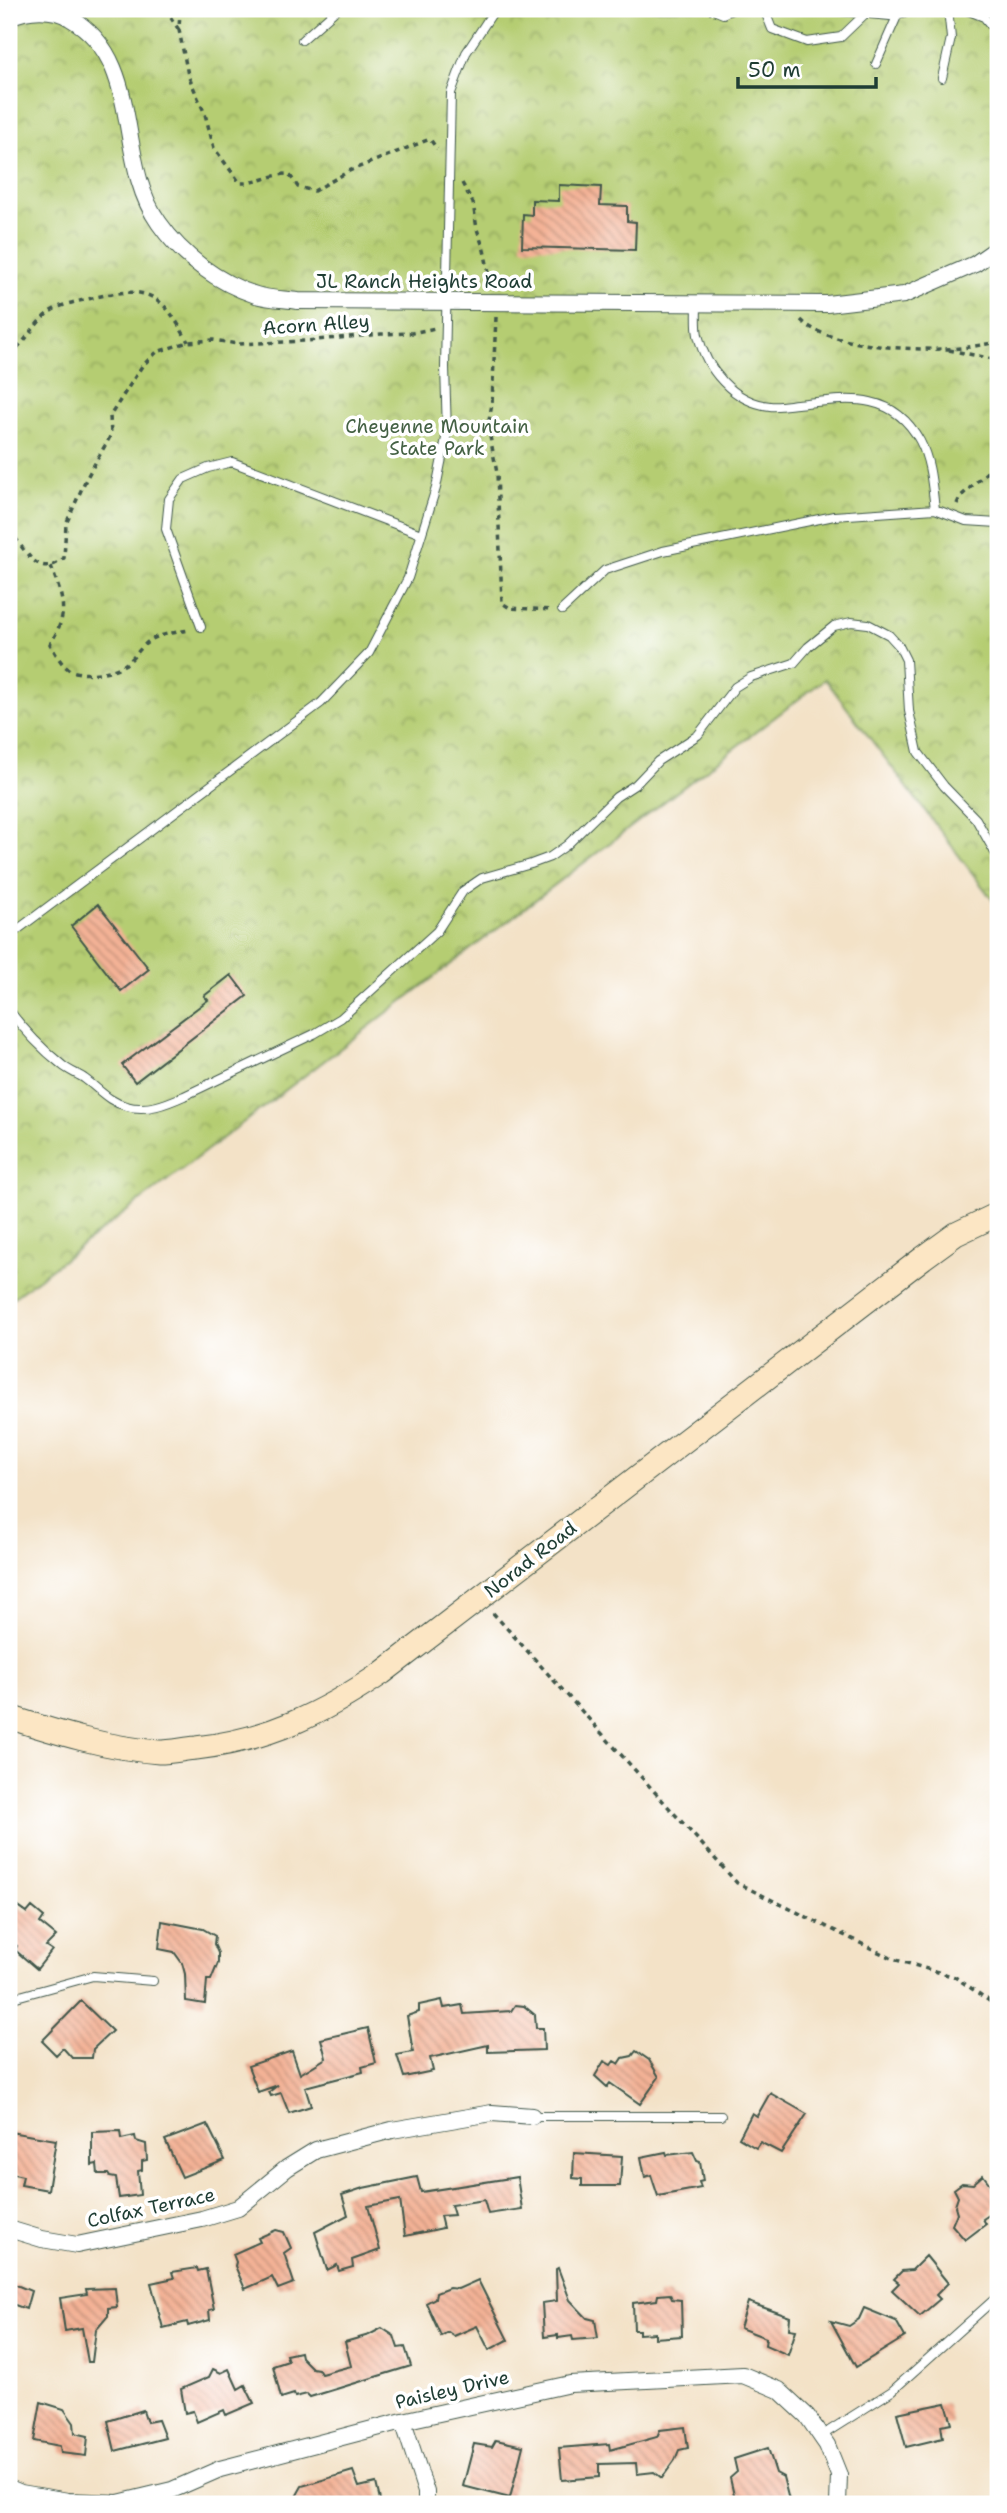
<svg xmlns="http://www.w3.org/2000/svg" width="1007" height="2513" viewBox="0 0 1007 2513" font-family="'Shantell Sans',sans-serif">
  <style>
    .park { fill: url(#park-crowns); stroke: #6a8553; stroke-width: 2 }
    .building { fill: url(#building-back-hatch) }
    .lines { fill: none; stroke-linecap: round; stroke-linejoin: round }
    .lane-casing { stroke: #3f564a; stroke-width: 10 }
    .street-casing { stroke: #3f564a; stroke-width: 18 }
    .secondary-casing { stroke: #3f564a; stroke-width: 25 }
    .path { stroke: #3f564a; stroke-width: 3.5; stroke-dasharray: 5 5; stroke-linecap: butt }
    .lane { stroke: #fff; stroke-width: 8 }
    .street { stroke: #fff; stroke-width: 16 }
    .secondary { stroke: #fce6c4; stroke-width: 23 }
    .labels { text-anchor: middle; stroke-width: 7; stroke-linejoin: round; paint-order: stroke }
    .street-label { font-size: 19px; fill: #1f3d34; stroke: #fff }
    .park-label { font-size: 19px; fill: #446144; stroke: #fff }
  </style>
  <defs>
    <pattern id="park-crowns" width="20" height="18" patternUnits="userSpaceOnUse" patternTransform="scale(1.75)"><rect width="20" height="18" fill="#b5cd72"/><path d="M2 6a3 3 0 1 1 6 0M12 15a3 3 0 1 1 6 0" fill="none" stroke="#93a85e"/></pattern>
    <pattern id="building-back-hatch" width="6" height="6" patternUnits="userSpaceOnUse" patternTransform="scale(1.75)"><rect width="6" height="6" fill="#f4b296"/><path d="M-1 5l2 2M0 0l6 6M5-1l2 2" fill="none" stroke="#c5927b"/></pattern>
  </defs>
  <rect width="100%" height="100%" fill="#fff"/>
  <filter id="ink" filterUnits="userSpaceOnUse"><feTurbulence type="fractalNoise" baseFrequency=".0143" numOctaves="2"/><feDisplacementMap in="SourceGraphic" scale="14" xChannelSelector="R" yChannelSelector="G"/><feConvolveMatrix kernelMatrix="1 2 1 2 8 2 1 2 1" color-interpolation-filters="sRGB"/></filter>
  <filter id="wash" filterUnits="userSpaceOnUse"><feTurbulence type="fractalNoise" baseFrequency=".00686" numOctaves="4" result="noise"/><feDisplacementMap in="SourceGraphic" scale="28" xChannelSelector="R" yChannelSelector="G"/><feGaussianBlur stdDeviation="1.57" result="paint"/><feColorMatrix in="noise" values="0 0 0 0 0 0 0 0 0 0 0 0 0 0 0 0 0 1.4 0 .05"/><feComposite in="paint" operator="in"/></filter>
  <g filter="url(#wash)">
    <rect width="100%" height="100%" fill="#f3e2c7"/>
    <!-- park -->
    <path class="park" d="M9 9H998V907L825 679 9 1301Z"/>
    <g id="blocks">
      <!-- building -->
      <path class="building" d="M559 185 601 187 600 205 627 206V221L636 222 635 250 522 247 523 214 532 215V200L559 201Z
        M98 904 149 969 121 991 71 926Z
        M231 975 247 996 135 1082 122 1065 208 1000 204 996Z
        M9 1900 27 1913 32 1907 44 1917 40 1923 56 1936 46 1946 52 1950 37 1969 15 1950 17 1946 9 1939Z
        M162 1921 203 1929 215 1936 214 1944 218 1953V1963L211 1980H207L205 2004 186 2001 185 1974 182 1963 174 1952 159 1949Z
        M442 2000 444 2008 462 2005 464 2014 511 2011 515 2005 524 2006 535 2015 536 2028H543L544 2050 488 2052V2045L430 2058 433 2071 404 2077 397 2055 413 2052 407 2016 419 2012V2005Z
        M81 2001 112 2031 93 2049 92 2058H72L63 2048 56 2055 42 2041Z
        M368 2028 376 2063 362 2067 363 2072 305 2087 311 2106 289 2113 281 2093 271 2096 269 2092 278 2085 258 2092 248 2066 292 2051 300 2074 326 2058 321 2039Z
        M636 2051 649 2060 659 2077 640 2104 610 2083 607 2087 595 2076 604 2061 611 2065 614 2061 619 2064 623 2058 632 2056Z
        M770 2093 807 2114 781 2153 760 2142 756 2148 739 2138 752 2113 757 2116Z
        M207 2124 225 2160 182 2177 165 2140Z
        M120 2131 121 2139 135 2136 136 2141 146 2144 147 2160 142 2161V2170L138 2171 140 2195 119 2198 116 2178 110 2177 108 2174H98L97 2164 92 2165V2132Z
        M10 2132 56 2140 48 2190 21 2185 23 2176 9 2173Z
        M666 2152 667 2155 693 2152 697 2161 700 2162 703 2181 699 2182 701 2188 658 2196 651 2175 645 2177 641 2157Z
        M574 2153 622 2156 620 2186H582V2179L573 2178Z
        M983 2175 998 2195V2204L991 2209 992 2213 983 2219 986 2224 965 2240 952 2225 957 2213 955 2206 958 2197 954 2189 962 2183 973 2184Z
        M417 2177 421 2192 517 2177 522 2209 488 2214 484 2200 451 2205 454 2215 440 2216 443 2228 405 2236 400 2200 368 2206 380 2250 352 2260 353 2267 339 2271 337 2265 327 2270 315 2232 348 2215 342 2195 363 2188Z
        M276 2230 284 2232 291 2248 284 2253 294 2283 278 2289 272 2277 245 2289 235 2266 236 2262 233 2254 260 2242 258 2238Z
        M926 2256 948 2283 936 2295 940 2299 920 2316 892 2290 899 2283 894 2279 902 2271 912 2270Z
        M197 2268 198 2271 206 2269 214 2309 209 2310 210 2320 188 2326 187 2322 163 2328 151 2283 174 2278 172 2272Z
        M558 2268 570 2300 587 2318 595 2320 598 2338 573 2340 572 2336 558 2338V2335L544 2337 542 2303 557 2301 556 2269Z
        M478 2280 508 2340 489 2350 477 2326 454 2336 448 2332 441 2336 426 2303 435 2298 436 2293 449 2288 458 2289Z
        M9 2282 31 2291 26 2309 9 2303Z
        M115 2288 117 2307 108 2308V2316L96 2330 92 2362H88L82 2328 65 2331 60 2298 87 2294 86 2289Z
        M670 2294 672 2299 681 2300 682 2336 655 2338V2333L639 2334V2330H634L633 2303 657 2300 658 2295Z
        M748 2302 790 2317 789 2329 796 2330 788 2355 765 2345 766 2338 740 2328Z
        M864 2308 896 2321 905 2337 856 2367 831 2321 849 2326 859 2319Z
        M382 2328 394 2336 398 2348 405 2347 411 2366 310 2397 307 2394 295 2397 294 2394 281 2398 273 2366 288 2361 286 2355 300 2352 301 2357 312 2368 318 2369 321 2374 351 2366 345 2342 369 2335Z
        M213 2369 221 2373 229 2369 238 2389 245 2385 254 2403 226 2415 224 2410 197 2422 193 2411 185 2413 181 2389 209 2377Z
        M41 2402 64 2409 74 2423 75 2433 88 2436 86 2456 61 2453 60 2446 34 2441Z
        M946 2403 952 2423 941 2425 943 2438 906 2447 897 2413Z
        M143 2410 147 2422 158 2420 165 2438 115 2451 108 2421Z
        M685 2427 688 2448 679 2450 675 2460 662 2478 654 2472 637 2474 636 2463 599 2464V2477L562 2480 559 2448 609 2444 610 2450 657 2437 660 2430Z
        M496 2440 523 2446 510 2498 463 2486 474 2444 492 2447Z
        M768 2448 776 2473 783 2477 790 2504H769L767 2499 736 2504 730 2478 737 2472 734 2459Z
        M353 2471 359 2487 376 2483 381 2504H292L302 2486Z"/>
    </g>
  </g>
  <g filter="url(#ink)">
    <use href="#blocks" fill-opacity="0" stroke="#3f564a" stroke-width="2"/>
    <g class="lines">
      <defs>
        <path id="lane" d="M711 9 723 14 733 9
          M764 9 772 29 807 42 841 37 865 14
          M818 9 890 16 919 9
          M964 9 984 17 998 34
          M302 40 337 9
          M876 64 898 14
          M942 78 951 38 948 9
          M697 303C697 313 696 325 698 335 706 369 733 402 770 406 778 407 788 405 797 404 845 399 892 389 920 441 931 462 932 486 935 509
          M562 610 605 570 663 551 834 516 935 509 966 521 998 523
          M201 627 166 529 169 499 183 479 208 468 232 462 421 534
          M9 936 321 703 369 653 408 578 436 488 447 433 445 367 451 93 466 53 495 9
          M9 1010C24 1030 42 1049 62 1065 69 1071 78 1074 85 1079 99 1089 109 1102 126 1106 147 1112 166 1104 184 1096L314 1034 341 1018 437 931 463 891 482 878 531 864 550 857 567 845 616 797 636 784 658 761 698 735 735 687 751 677 794 663 808 647 834 626 851 622 868 624 889 635 899 646 906 660 909 711 918 752 944 786 976 819 998 858
          M9 1999 93 1976 153 1981
          M532 2116H721
          M821 2436 892 2391 998 2296"/>
        <path id="street" d="M9 17C28 9 52 7 70 18 145 61 114 160 159 223 182 256 218 283 256 295 269 299 285 299 298 301L827 304 904 295 975 264 998 248
          M9 2229 42 2239 77 2245 202 2219 238 2208 287 2168 316 2150 392 2130 492 2113 532 2116
          M403 2421 426 2492V2504
          M9 2488 21 2493 68 2501 118 2503 172 2490 220 2469 403 2421 570 2384 743 2375 779 2390 807 2416 827 2445 839 2475 838 2504"/>
        <path id="secondary" d="M9 1717C58 1733 107 1748 159 1752 171 1752 184 1749 196 1748 268 1740 323 1713 382 1673L923 1258 956 1234 998 1214"/>
      </defs>
      <!-- lane casing -->
      <use href="#lane" class="lane-casing"/>
      <!-- street casing -->
      <use href="#street" class="street-casing"/>
      <!-- secondary casing -->
      <use href="#secondary" class="secondary-casing"/>
      <!-- path -->
      <path class="path" d="M165 9 179 30
        M180 9 179 30 188 75 205 114 214 148 240 183C258 184 271 174 289 174L298 187 314 191 349 171 430 139 437 149
        M462 183 473 203 477 229 484 250 490 278 495 285
        M496 317 492 404 488 426 497 473 502 603 510 608 552 610
        M801 320C827 346 907 350 944 349 962 349 980 345 998 342
        M949 350 998 360
        M9 354C25 344 32 327 46 315 58 304 77 302 92 298 147 285 162 292 188 342
        M957 504 960 497 998 462
        M9 530C25 548 37 581 64 558L66 524 86 479 111 435 110 416 142 366 157 352 188 342 213 340 238 344 306 341 381 334 412 333 435 328
        M51 566C63 600 70 612 50 644 55 652 61 665 70 670 85 677 110 673 124 665 136 658 142 642 157 637 167 633 179 632 189 630
        M493 1613 737 1883 893 1959 955 1977 998 2007"/>
      <!-- lane -->
      <use href="#lane" class="lane"/>
      <!-- street -->
      <use href="#street" class="street"/>
      <!-- secondary -->
      <use href="#secondary" class="secondary"/>
    </g>
  </g>
  <g class="labels">
    <!-- street labels -->
    <g class="street-label">
      <text x="424" y="288">JL Ranch Heights Road</text>
      <text transform="translate(316 324) rotate(-4)" y="7">Acorn Alley</text>
      <text transform="translate(530 1559) rotate(-38)" y="7">Norad Road</text>
      <text transform="translate(151 2207) rotate(-12)" y="7">Colfax Terrace</text>
      <text transform="translate(452 2389) rotate(-13)" y="7">Paisley Drive</text>
    </g>
    <!-- park labels -->
    <g class="park-label">
      <text x="437" y="433">Cheyenne Mountain<tspan x="437" dy="22">State Park</tspan></text>
    </g>
  </g>
  <!-- margin -->
  <rect width="1007" height="2513" fill="none" stroke="#fff" stroke-width="35"/>
  <!-- scale -->
  <path d="M738 77v10h138v-10" fill="none" stroke="#1f3d34" stroke-width="3.5"/>
  <text x="748" y="77" font-size="21" fill="#1f3d34" stroke="#ffffff" stroke-width="5" paint-order="stroke">50 m</text>
</svg>
